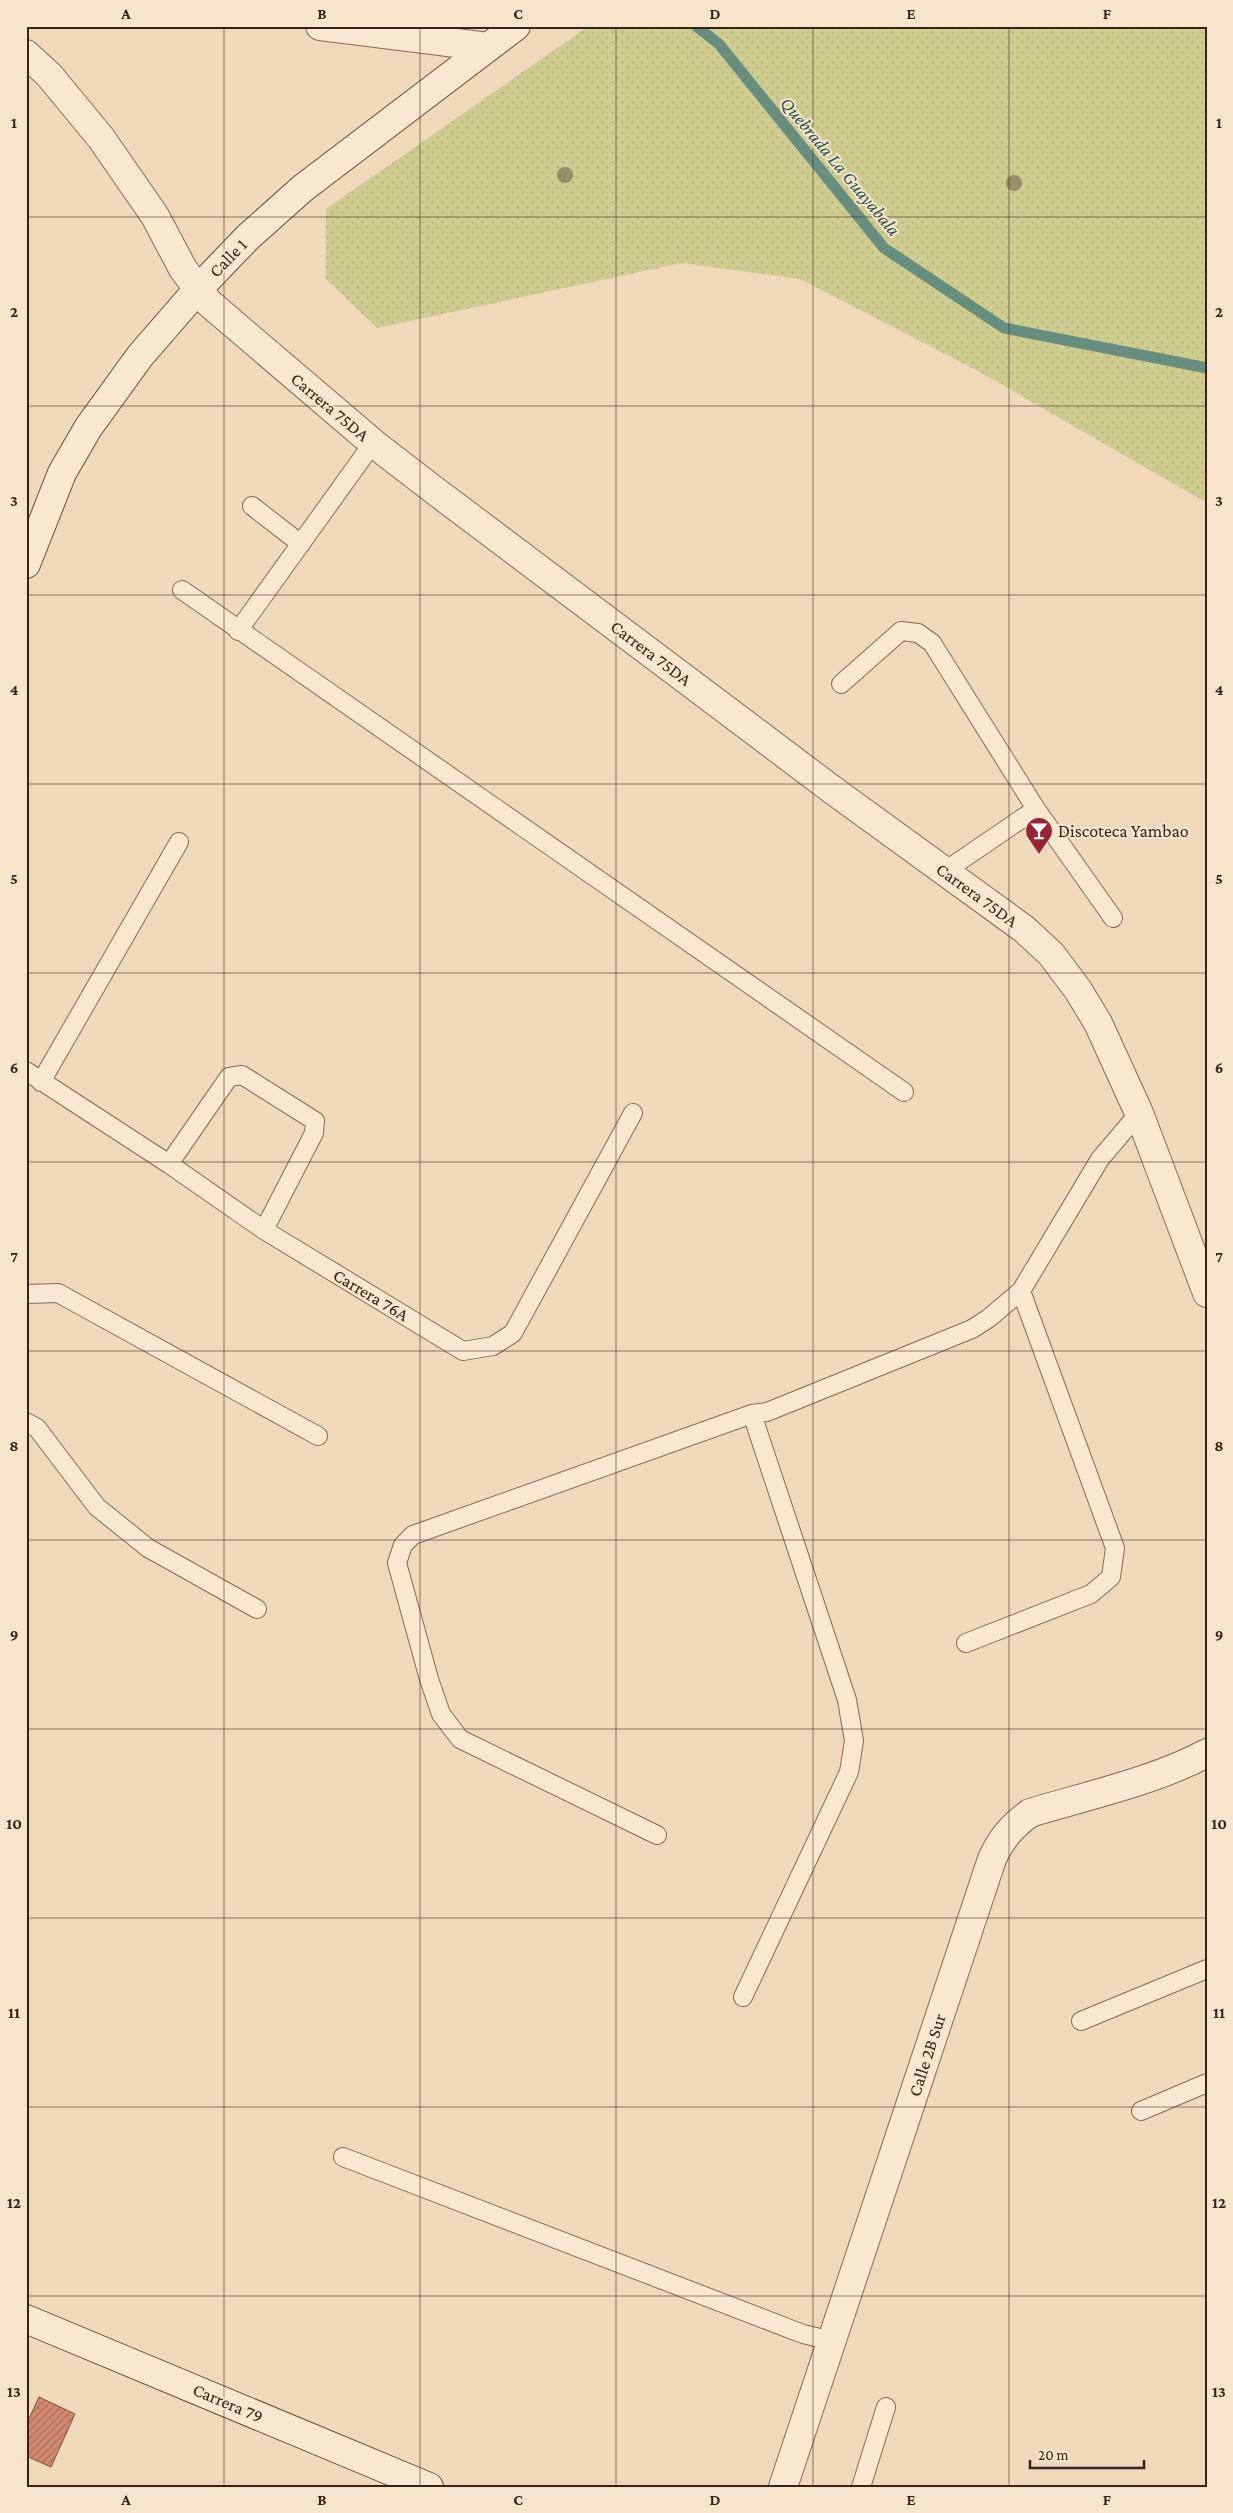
<svg xmlns="http://www.w3.org/2000/svg" width="1233" height="2513" viewBox="0 0 1233 2513" font-family="'Crimson Pro',serif">
  <style>
    .grass { fill: url(#grass-dots) }
    .lines { fill: none; stroke-linecap: round; stroke-linejoin: round }
    .stream { stroke: #678e7e; stroke-width: 11 }
    .building { fill: url(#building-hatch); stroke: #874d39 }
    .lane-casing { stroke: #876855; stroke-width: 20 }
    .street-casing { stroke: #876855; stroke-width: 30 }
    .secondary-casing { stroke: #694938; stroke-width: 30 }
    .lane { stroke: #fae7cf; stroke-width: 18 }
    .street { stroke: #fae7cf; stroke-width: 28 }
    .secondary { stroke: #fae7cf; stroke-width: 28 }
    .tree { fill: #978f66 }
    .grid { fill: none; stroke: #36231a; stroke-width: 1; stroke-opacity: 0.55 }
    .labels { text-anchor: middle; stroke-width: 4; stroke-linejoin: round; paint-order: stroke }
    .street-label { font-size: 18px; fill: #36231a; stroke: #f7e4cb }
    .poi-label { font-size: 18px; fill: #36231a; stroke: #f7e4cb; text-anchor: start }
    .water-label { font-size: 19px; font-style: italic; fill: #29564d; stroke: #f7e4cb }
    .neatline { fill: none; stroke: #36231a; stroke-width: 2 }
    .grid-label { font-size: 16px; text-anchor: middle; font-weight: bold; fill: #36231a }
  </style>
  <defs>
    <pattern id="grass-dots" width="8" height="8" patternUnits="userSpaceOnUse" patternTransform="scale(1.25)"><rect width="8" height="8" fill="#cecc8f"/><path d="M2 2h.1M6 6h.1" fill="none" stroke="#b2af7b" stroke-width="1.8" stroke-linecap="round"/></pattern>
    <pattern id="building-hatch" width="6" height="6" patternUnits="userSpaceOnUse" patternTransform="scale(1.25)"><rect width="6" height="6" fill="#d0896f"/><path d="M-1 1l2-2M0 6l6-6M5 7l2-2" fill="none" stroke="#aa705a"/></pattern>
  </defs>
  <rect width="100%" height="100%" fill="#f0d8bb"/>
  <!-- grass -->
  <path class="grass" d="M589 26H1207V503L978 371 800 279 682 263 377 328 326 279V209Z"/>
  <g class="lines">
    <!-- stream -->
    <path class="stream" d="M696 26 719 44 884 248 1004 328 1207 368"/>
  </g>
  <!-- building -->
  <path class="building" d="M39 2397 75 2414 51 2467 26 2456V2425Z"/>
  <g class="lines">
    <defs>
      <path id="lane" d="M252 506 301 544
        M182 590 904 1092
        M238 631 373 443
        M841 684 901 631 918 633 932 643 1036 809
        M945 871 1036 809 1113 918
        M26 1071 169 1164 264 1230 463 1351 493 1346 513 1333 633 1113
        M41 1082 179 842
        M169 1164 229 1077 242 1075 315 1121 314 1133 264 1230
        M26 1294 58 1293 318 1436
        M26 1422 37 1428 97 1507 148 1548 257 1609
        M966 1643 1091 1594 1111 1577 1115 1548 1021 1291
        M657 1835 460 1739 441 1714 429 1679 397 1563 403 1545 413 1535 752 1414 767 1412 972 1329 989 1318 1021 1291 1100 1159 1139 1113
        M743 1997 849 1772 854 1741 847 1700 752 1414
        M1081 2021 1207 1969
        M1141 2111 1207 2083
        M343 2157 803 2334 832 2341
        M861 2487 886 2407"/>
      <path id="street" d="M320 26 488 47
        M26 54 49 75 101 138 155 216 183 269 209 303 373 443 430 487 834 791 1024 929 1051 954 1078 990 1098 1023 1139 1113 1207 1293
        M783 2487 992 1859C1001 1839 1012 1826 1030 1813 1086 1796 1155 1781 1207 1753"/>
      <path id="secondary" d="M26 564 62 473 88 428 140 356 199 288 248 237 303 188 516 26
        M26 2319 429 2487"/>
    </defs>
    <!-- lane casing -->
    <use href="#lane" class="lane-casing"/>
    <!-- street casing -->
    <use href="#street" class="street-casing"/>
    <!-- secondary casing -->
    <use href="#secondary" class="secondary-casing"/>
    <!-- lane -->
    <use href="#lane" class="lane"/>
    <!-- street -->
    <use href="#street" class="street"/>
    <!-- secondary -->
    <use href="#secondary" class="secondary"/>
  </g>
  <!-- trees -->
  <g class="tree">
    <circle cx="565" cy="175" r="8"/>
    <circle cx="1014" cy="183" r="8"/>
  </g>
  <!-- grid -->
  <path class="grid" d="M224 26V2487M420 26V2487M616 26V2487M813 26V2487M1009 26V2487M26 217H1207M26 406H1207M26 595H1207M26 784H1207M26 973H1207M26 1162H1207M26 1351H1207M26 1540H1207M26 1729H1207M26 1918H1207M26 2107H1207M26 2296H1207"/>
  <!-- icons -->
  <defs>
    <symbol id="bar-pin" viewBox="-11 -11 22 30"><path d="M0 17L-7.5 6A9.5 9.5 0 1 1 7.5 6Z" fill="#992234" stroke="#f7e4cb"/><path d="M-6-5H6L.8 .8V4.5H3.5V6h-7V4.5H-.8V.8Z" fill="#fff"/></symbol>
  </defs>
  <g fill-rule="evenodd">
    <use href="#bar-pin" x="1023" y="815" width="32" height="43"/>
  </g>
  <g class="labels">
    <!-- street labels -->
    <g class="street-label">
      <text transform="translate(228 258) rotate(-46)" y="6">Calle 1</text>
      <text transform="translate(330 407) rotate(40)" y="6">Carrera 75DA</text>
      <text transform="translate(651 653) rotate(37)" y="6">Carrera 75DA</text>
      <text transform="translate(977 895) rotate(36)" y="6">Carrera 75DA</text>
      <text transform="translate(371 1295) rotate(31)" y="6">Carrera 76A</text>
      <text transform="translate(927 2055) rotate(-72)" y="6">Calle 2B Sur</text>
      <text transform="translate(228 2403) rotate(23)" y="6">Carrera 79</text>
    </g>
    <!-- poi labels -->
    <g class="poi-label">
      <text x="1058" y="837">Discoteca Yambao</text>
    </g>
    <!-- water labels -->
    <g class="water-label">
      <text transform="translate(841 166) rotate(50)" y="7">Quebrada La Guayabala</text>
    </g>
  </g>
  <!-- border -->
  <rect width="1233" height="2513" fill="none" stroke="#f7e4cb" stroke-width="55"/>
  <!-- scale -->
  <path d="M1030 2460v8h114v-8" fill="none" stroke="#36231a" stroke-width="2.5"/>
  <text x="1038" y="2460" font-size="15" fill="#36231a" stroke="#f7e4cb" stroke-width="4" paint-order="stroke">20 m</text>
  <rect x="28" y="28" width="1178" height="2458" class="neatline"/>
  <g class="grid-label">
    <text x="126" y="19">A</text>
    <text x="322" y="19">B</text>
    <text x="518" y="19">C</text>
    <text x="715" y="19">D</text>
    <text x="911" y="19">E</text>
    <text x="1107" y="19">F</text>
    <text x="14" y="128">1</text>
    <text x="1219" y="128">1</text>
    <text x="14" y="317">2</text>
    <text x="1219" y="317">2</text>
    <text x="14" y="506">3</text>
    <text x="1219" y="506">3</text>
    <text x="14" y="695">4</text>
    <text x="1219" y="695">4</text>
    <text x="14" y="884">5</text>
    <text x="1219" y="884">5</text>
    <text x="14" y="1073">6</text>
    <text x="1219" y="1073">6</text>
    <text x="14" y="1262">7</text>
    <text x="1219" y="1262">7</text>
    <text x="14" y="1451">8</text>
    <text x="1219" y="1451">8</text>
    <text x="14" y="1640">9</text>
    <text x="1219" y="1640">9</text>
    <text x="14" y="1829">10</text>
    <text x="1219" y="1829">10</text>
    <text x="14" y="2018">11</text>
    <text x="1219" y="2018">11</text>
    <text x="14" y="2208">12</text>
    <text x="1219" y="2208">12</text>
    <text x="14" y="2397">13</text>
    <text x="1219" y="2397">13</text>
    <text x="126" y="2505">A</text>
    <text x="322" y="2505">B</text>
    <text x="518" y="2505">C</text>
    <text x="715" y="2505">D</text>
    <text x="911" y="2505">E</text>
    <text x="1107" y="2505">F</text>
  </g>
</svg>
